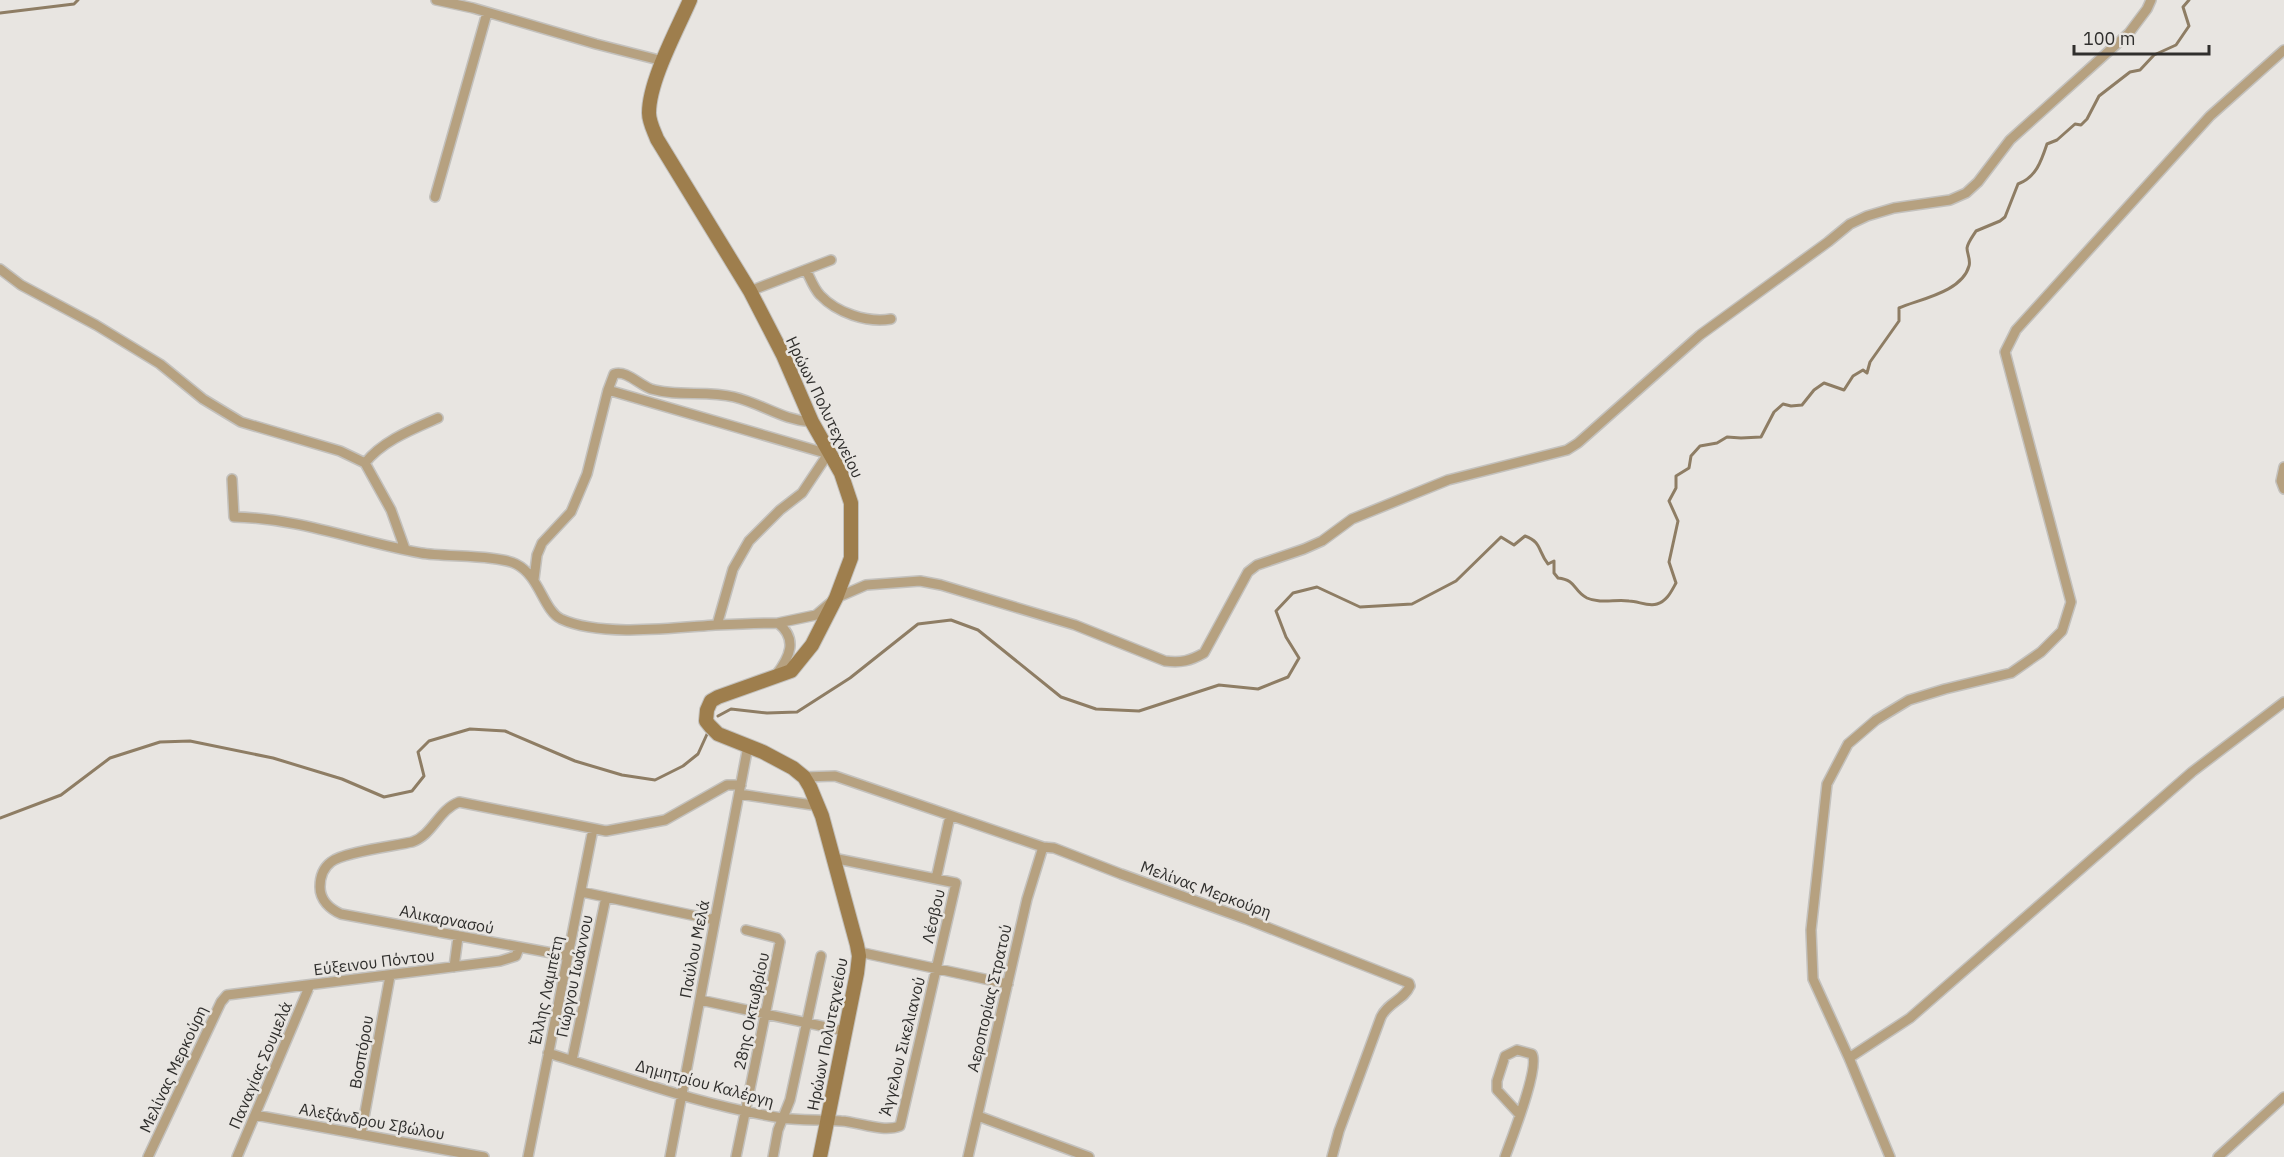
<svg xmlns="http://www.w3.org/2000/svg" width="2284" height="1157" viewBox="0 0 2284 1157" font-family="'IBM Plex Sans',sans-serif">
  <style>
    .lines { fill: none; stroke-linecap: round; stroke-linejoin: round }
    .stream { stroke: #8e7d64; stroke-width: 3 }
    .street-casing { stroke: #c3c1bd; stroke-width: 12 }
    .secondary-casing { stroke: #c3c1bd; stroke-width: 16 }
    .street { stroke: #b6a180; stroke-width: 9 }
    .secondary { stroke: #9e7e4d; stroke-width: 14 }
    .labels { text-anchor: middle; stroke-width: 5; stroke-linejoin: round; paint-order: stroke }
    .street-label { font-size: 16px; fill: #302f2d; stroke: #e8e5e1 }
  </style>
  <rect width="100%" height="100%" fill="#e8e5e1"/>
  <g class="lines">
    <!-- stream -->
    <path class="stream" d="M0 13 74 4 78 0
      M718 716 731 709 767 713 797 712 850 678 918 624 951 620 978 630 1061 697 1096 709 1139 711 1219 685 1258 689 1288 677 1299 658 1286 637 1276 611 1293 593 1317 587 1360 607 1412 604 1456 581 1501 537 1514 545 1525 536C1542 542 1538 552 1548 564L1554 561V573L1558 578C1577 580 1573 591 1587 598 1600 604 1616 599 1629 601 1638 601 1648 607 1657 604 1667 601 1671 592 1676 583L1669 562 1678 521 1669 501 1676 488V476L1689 468 1691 456 1700 446 1717 443 1727 437 1741 438 1761 437 1774 412 1783 404 1791 406 1802 405 1814 390 1824 383 1844 390 1853 376 1863 370 1867 373 1870 362 1899 321V308C1920 299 1962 292 1969 266 1971 260 1967 254 1967 248 1968 242 1973 236 1976 231L2000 221 2005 217 2018 184C2036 177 2041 162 2047 144L2057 140 2075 124 2081 125 2087 119 2099 96 2130 72 2140 70 2154 55 2176 45 2189 26 2183 7 2189 0
      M0 818 61 795 110 758 160 742 190 741 273 758 342 779 384 797 412 791 424 776 418 752 429 741 470 729 505 731 575 761 622 775 655 780 683 766 698 754 708 732"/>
    <defs>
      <path id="street" d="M436 0 473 8 596 44 663 61
        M435 197 487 13
        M0 269 21 285 96 325 160 364 203 399 241 422 340 451 365 463 391 510 405 549
        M806 270C810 278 814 289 820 295 837 313 867 323 891 319
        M750 291 831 260
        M608 390 832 455
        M365 463C382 441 413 429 438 418
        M2284 467 2281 481 2284 489
        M232 479 234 517C299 518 359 542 421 553 444 557 499 555 516 564 540 576 543 610 561 619 600 637 673 628 715 625 736 624 757 623 778 623 798 639 790 657 776 675
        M534 579 537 555 542 543 571 512 587 474 608 390 614 374C627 370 639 385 651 389 678 397 707 390 734 397 763 404 782 420 812 422
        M778 623 816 615 836 598 866 585 920 581 941 585 1075 625 1165 661C1181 663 1190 661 1204 653L1248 572 1257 565 1304 549 1322 541 1352 519 1448 480 1567 450 1578 443 1700 335 1828 242 1850 224 1867 216 1894 208 1950 200 1966 193 1978 182 2010 140 2129 33 2147 9 2151 0
        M717 625 733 569 749 541 780 510 802 493 828 454 827 448
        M804 777 835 776 1043 847 1054 848 1121 874 1246 919 1409 983 1410 986C1404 1000 1388 1002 1381 1017L1339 1131 1332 1157
        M739 794 819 806
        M936 879 950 816
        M582 892 715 920
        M859 952 1008 984
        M568 956 341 914C330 909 320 900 320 887 320 878 323 868 331 862 343 852 394 846 412 842 433 835 438 810 459 802L606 831 665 820 727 785H741
        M454 967 458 937
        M700 1000 845 1031
        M548 1053C626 1077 702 1106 782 1118 802 1121 821 1119 841 1121 859 1122 883 1133 900 1126L956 883 833 858
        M1849 1058 1910 1018 2192 772 2284 702
        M572 1060 606 897
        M255 1115 484 1157
        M978 1116 1089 1157
        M361 1134 390 976
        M148 1157 221 1002 227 995 500 961 516 956 519 948
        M237 1157 310 985
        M528 1157 593 829
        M670 1157 748 746
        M736 1157 780 942 777 938 746 930
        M773 1157 778 1130 790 1100 821 956
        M968 1157 1027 899 1043 847
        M1505 1157C1511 1140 1540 1067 1532 1054L1517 1050 1505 1056 1497 1081V1090L1520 1115
        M1890 1157 1849 1058 1813 979 1811 930 1827 784 1848 744 1876 720 1909 700 1945 689 2011 673 2041 652 2062 631 2071 602 2005 352 2016 330 2210 116 2284 50
        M2218 1157 2284 1097"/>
      <path id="secondary" d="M690 0C677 30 649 81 649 113 649 122 654 131 657 139L750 291 783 355 812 422 841 473 851 503V558L836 598 812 645 791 671 718 697 711 701 707 710 706 721 710 726 718 734 763 752 793 768 804 777 810 787 822 816 857 945 859 956 857 973 820 1157"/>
    </defs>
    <!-- street casing -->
    <use href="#street" class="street-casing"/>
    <!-- secondary casing -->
    <use href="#secondary" class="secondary-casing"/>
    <!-- street -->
    <use href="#street" class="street"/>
    <!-- secondary -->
    <use href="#secondary" class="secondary"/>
  </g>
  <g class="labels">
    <!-- street labels -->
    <g class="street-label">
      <text transform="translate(825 407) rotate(64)" y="6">Ηρώων Πολυτεχνείου</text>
      <text transform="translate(1206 889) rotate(20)" y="6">Μελίνας Μερκούρη</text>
      <text transform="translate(933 916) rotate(-77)" y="6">Λέσβου</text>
      <text transform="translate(447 919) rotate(11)" y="6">Αλικαρνασού</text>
      <text transform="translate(694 949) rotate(-79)" y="6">Παύλου Μελά</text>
      <text transform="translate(374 962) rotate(-7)" y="6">Εύξεινου Πόντου</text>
      <text transform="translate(574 976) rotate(-78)" y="6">Γιώργου Ιωάννου</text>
      <text transform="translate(546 990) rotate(-78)" y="6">Έλλης Λαμπέτη</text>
      <text transform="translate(989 998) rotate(-77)" y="6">Αεροπορίας Στρατού</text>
      <text transform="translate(751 1011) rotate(-78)" y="6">28ης Οκτωβρίου</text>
      <text transform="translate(827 1034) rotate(-79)" y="6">Ηρώων Πολυτεχνείου</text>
      <text transform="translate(902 1046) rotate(-76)" y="6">Άγγελου Σικελιανού</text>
      <text transform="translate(361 1052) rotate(-80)" y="6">Βοσπόρου</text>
      <text transform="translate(260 1065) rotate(-67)" y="6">Παναγίας Σουμελά</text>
      <text transform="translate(173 1069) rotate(-65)" y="6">Μελίνας Μερκούρη</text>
      <text transform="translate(705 1083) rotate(15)" y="6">Δημητρίου Καλέργη</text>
      <text transform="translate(372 1121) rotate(10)" y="6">Αλεξάνδρου Σβώλου</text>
    </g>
  </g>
  <!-- scale -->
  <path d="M2074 45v9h135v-9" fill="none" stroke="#302f2d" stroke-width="3"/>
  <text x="2083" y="45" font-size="18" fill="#302f2d" stroke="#e8e5e1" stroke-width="4.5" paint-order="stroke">100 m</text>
</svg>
